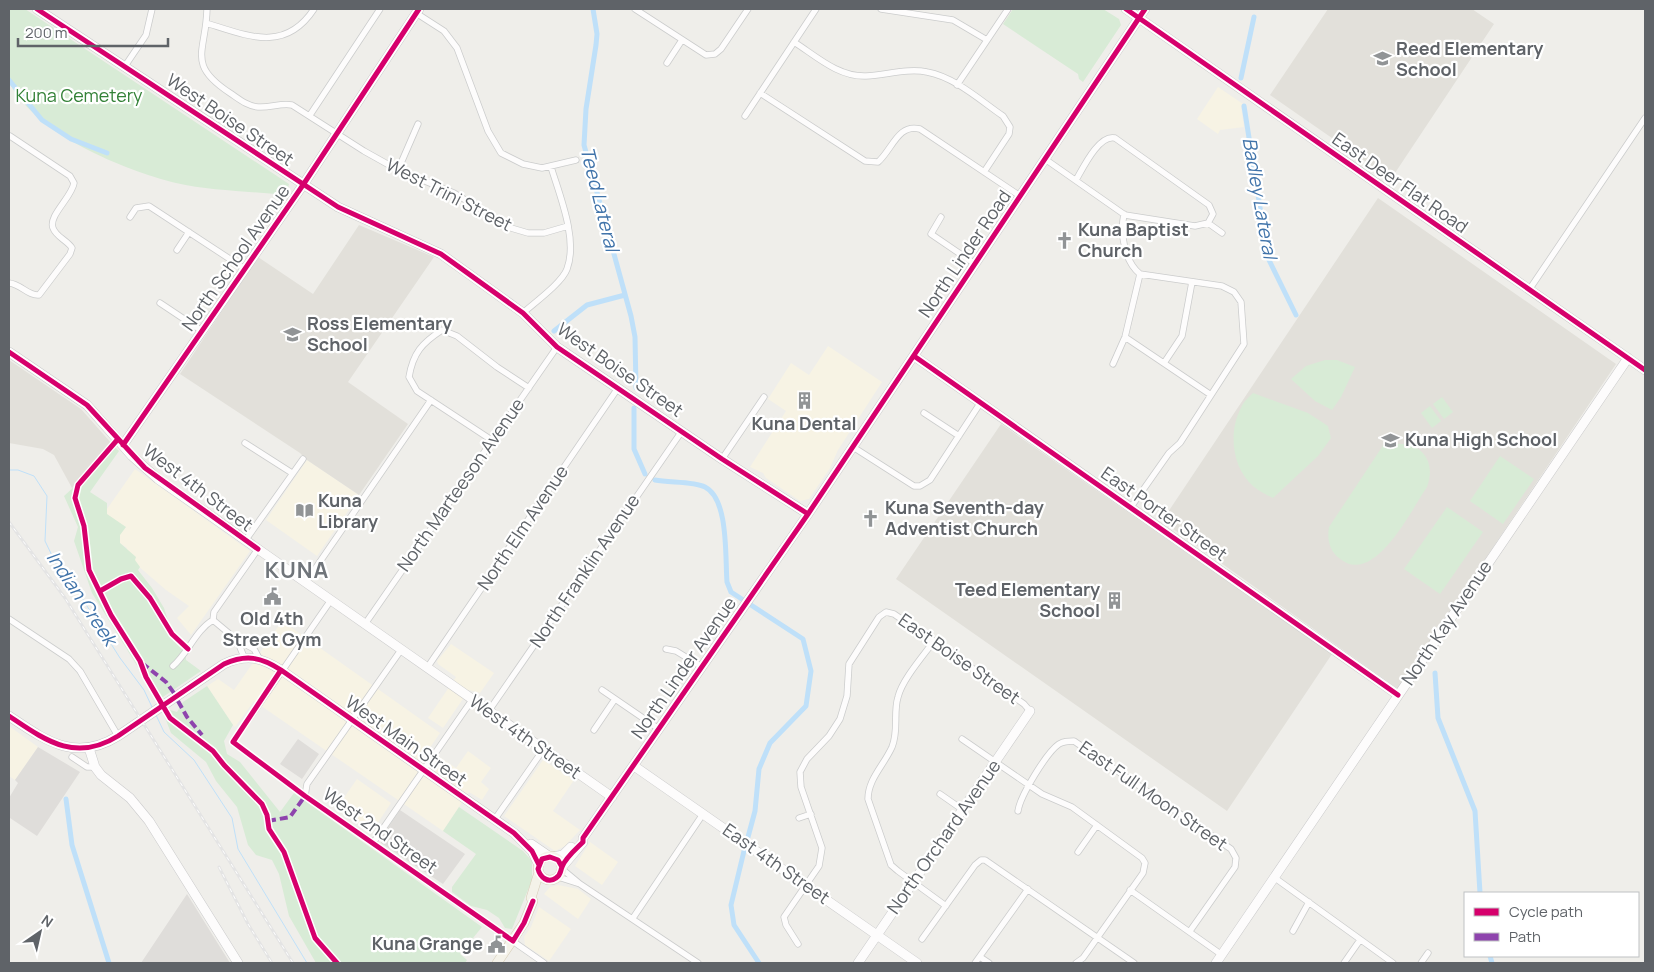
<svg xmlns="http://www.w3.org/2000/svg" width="1654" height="972" viewBox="0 0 1654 972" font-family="Manrope,sans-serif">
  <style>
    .commercial { fill: #f7f3e4 }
    .industrial { fill: #dfddda }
    .education { fill: #e2e0da }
    .green { fill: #d8ebd6 }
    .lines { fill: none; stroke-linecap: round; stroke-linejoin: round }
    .stream { stroke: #bfe0f9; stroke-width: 1 }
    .canal { stroke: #bfe0f9; stroke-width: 5 }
    .street-casing { stroke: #cbcccc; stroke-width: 7 }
    .secondary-casing { stroke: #cacacb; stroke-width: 10 }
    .primary-casing { stroke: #d7ceb8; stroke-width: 10 }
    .street { stroke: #fdfcfc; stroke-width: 5.5 }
    .secondary { stroke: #fdfcfc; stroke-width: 9 }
    .primary { stroke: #f4f2e9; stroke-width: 9 }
    .rail-casing { stroke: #e4e4e4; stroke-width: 3 }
    .rail { stroke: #fff; stroke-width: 1; stroke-dasharray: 4; stroke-linecap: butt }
    .quiet { stroke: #8e44ad; stroke-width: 4; stroke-dasharray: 8 4; stroke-linecap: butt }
    .cycleway-casing { stroke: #fff; stroke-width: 8 }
    .cycleway { stroke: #d6006c; stroke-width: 5 }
    .labels { text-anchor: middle; stroke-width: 4.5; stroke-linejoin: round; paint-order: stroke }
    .poi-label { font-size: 18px; font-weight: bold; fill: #5f6368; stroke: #fff; text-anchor: start }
    .park-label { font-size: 18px; fill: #348238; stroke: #fff }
    .street-label { font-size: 18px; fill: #5f6368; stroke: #fff }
    .water-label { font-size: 19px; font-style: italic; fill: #4174aa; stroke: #fff }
    .district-label { font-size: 22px; font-weight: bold; letter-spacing: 1px; fill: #70757a; stroke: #fff }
  </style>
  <rect width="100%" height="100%" fill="#efeeea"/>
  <!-- commercial -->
  <path class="commercial" d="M1218 87 1243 104 1241 107 1244 127 1220 130 1218 134 1197 119Z
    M828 346 882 382 838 450 830 468 809 499 800 501 766 478 763 473 750 467 786 411 768 399 791 363 809 375Z
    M307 460 359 495 317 556 266 520Z
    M135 469 250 551 191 635 177 618 189 606 166 590 137 565 126 550 127 548 120 543V535L107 514V509Z
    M282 621 440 733 429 749 441 758 456 768 468 751 491 768 481 782 489 789 482 800 469 792 443 831 254 701 235 727 233 725 207 686 218 679 234 690Z
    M451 644 494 673 480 693 469 690 443 728 428 718 456 677 438 664 437 661Z
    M9 726 38 747 15 780 9 776Z
    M543 760 574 780 553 811 580 830 565 846 555 851 504 816Z
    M357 779 391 803 371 833 336 809Z
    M590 842 618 862 602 885 575 866Z
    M558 885 578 889 591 899 578 919 544 894 550 887Z
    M539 907 571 929 549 961 525 945 524 937 531 927Z"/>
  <!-- industrial -->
  <path class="industrial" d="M298 739 319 754 302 779 280 764Z
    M38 747 80 772 37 836 10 818 9 798 18 783 15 780Z
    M400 810 465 854 443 884 381 843 380 839Z
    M187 894 230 963H141Z"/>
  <!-- education -->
  <path class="education" d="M1328 9H1472L1494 24 1391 179 1270 95Z
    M1378 198 1616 364 1398 689 1162 521Z
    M359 225 434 257 348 382 408 424 359 495 307 460 300 453 180 374 258 257 313 294Z
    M9 360 81 409 112 444 88 474 72 488 54 455 43 449 9 443Z
    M1001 424 1332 654 1227 811 896 579Z"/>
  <!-- green -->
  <path class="green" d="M9 9H25L289 184 286 195C250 191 211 191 176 183 123 170 37 134 10 84 6 76 9 22 9 9Z
    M1013 9H1103L1119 19 1121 25 1083 82 1079 79 1078 74 1003 24Z
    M1325 360H1337L1355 367 1341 397 1332 410 1315 401 1291 379 1306 366Z
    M1253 393 1308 413 1328 426 1331 438 1318 456 1273 498C1267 495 1259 491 1253 486 1232 468 1228 432 1241 408 1243 402 1249 397 1253 393Z
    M1442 397 1453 412 1444 419 1433 404Z
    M1430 406 1441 421 1432 428 1421 413Z
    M1388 438 1393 441 1392 444C1420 441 1437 459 1427 487 1411 510 1374 588 1339 558 1329 550 1327 539 1329 527Z
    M112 444 119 451 90 492 107 503V514L126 527 120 535V543L136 557 135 560 140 567 138 570 152 588 164 608 172 633 185 645 186 660 201 671 160 699 149 685 92 593 74 541 78 527 64 496 88 474Z
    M1500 456 1534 479 1503 524 1470 501Z
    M1447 507 1483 532 1440 594 1404 569Z
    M207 686 233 725 224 741 227 754 240 762 280 812 294 793 482 927 460 954 467 960 465 963H316L289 916 279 874 272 860 256 855 248 845 237 807 216 781 206 762 171 733 164 715 170 710 177 712 183 702Z
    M459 807 523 851 532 861V880L512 929 505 928 499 918 487 910 471 906 452 892V887L476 854 443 831Z"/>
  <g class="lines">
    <!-- stream -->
    <path class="stream" d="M9 470H18L34 476 47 496 45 541 57 566 73 584 120 658 144 690 152 707
      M156 715 164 732 194 760 232 818 238 849 307 963"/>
    <!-- canal -->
    <path class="canal" d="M593 9 597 34 596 45 586 109 584 145 631 316 635 337 636 388
      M1241 78 1254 17
      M9 80 42 120 71 139 107 153
      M1244 106 1268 258 1296 315
      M554 331 587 305 625 295
      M634 408V449L645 474
      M655 480C669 483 693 481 705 487 729 499 725 558 727 582L731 592 803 639 811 671 806 706 770 743 759 769 755 811 748 837
      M1435 673 1438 718 1475 811 1480 893
      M66 799 72 845 109 963
      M744 851 731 905 734 925 759 963
      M1490 956 1492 963"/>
    <defs>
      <path id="street" d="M207 9C206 52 186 64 230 93 239 99 247 106 258 107 270 108 280 103 292 105L364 151 398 170 454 193 511 228 528 233H544L568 226
        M635 9 706 55 715 54 721 49 748 9
        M881 9 953 20 987 40
        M416 13 444 31 457 48 488 131 501 153 523 164 542 168 576 160
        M206 23C248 36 285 53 314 9
        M794 42C816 56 838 77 866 76 886 75 908 68 927 72 955 77 981 101 1003 116L1010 127 1009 134 984 172
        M667 63 682 40
        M125 66 146 35 152 9
        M957 85 1008 9
        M760 93 865 161 878 162C892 150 898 123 920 129L1020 196
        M310 115 380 9
        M745 116 816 9
        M1045 159 1125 215 1195 226 1208 223 1222 233
        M398 170 418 124
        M1076 180C1083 168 1099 134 1115 138L1209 205 1213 214 1208 223
        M130 217 136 208 149 206 245 269
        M941 217 931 234 975 264
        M177 250 189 232
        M9 283C21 284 28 296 39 295L70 254 72 248C67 240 56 237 53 228 48 216 72 197 74 183L70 176 10 136
        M1529 290 1645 118
        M160 303 202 331
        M523 313C534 303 562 283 567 269 578 240 560 196 551 167
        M1125 337 1211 395
        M1164 363 1182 336 1192 282
        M1113 364 1125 337 1140 274C1124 261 1120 233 1124 214
        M924 413 959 436
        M493 441 417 391 409 377C413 353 422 343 442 330L457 336 497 367 529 388
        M245 443 292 473
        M853 447 914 486H920L930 480 981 402
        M722 459 764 397
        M1131 507 1169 453 1180 443 1244 344 1241 302 1234 292 1222 286 1140 274
        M245 541 303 459
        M306 582 431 400
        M331 600 233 742 305 796 544 963
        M9 619 69 659 80 671 118 736
        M213 620 214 612 258 549
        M213 620 237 640
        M365 624 557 347
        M934 641C923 656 902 680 898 697 893 713 899 730 892 747 884 765 868 779 868 799L891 865 898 871 946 906
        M666 649 676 651 702 667
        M244 657 237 640 254 649 259 658
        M173 666C188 653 196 630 213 620
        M427 668 618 388
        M602 690 659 729
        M488 712 682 431
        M594 730 615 699
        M962 739 1042 794 1072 807 1142 858 1145 863 1143 873 1083 958 1076 963
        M72 757 87 767H95
        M940 794 963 810
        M305 796 307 784 401 650
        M1018 811C1020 796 1047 752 1059 744 1064 741 1068 741 1074 741L1231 849 1236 858 1235 867 1190 931
        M799 818 811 814
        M495 819 543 750
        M373 843 472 700
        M1078 852 1097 825
        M558 877 580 884 562 869
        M1275 878 1393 963
        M580 884 698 963
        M1130 890 1222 955
        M633 918 703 814
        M1293 931 1309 902
        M922 939 975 865 981 860H985L1134 963
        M798 944 786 925 784 917 819 866 822 848 801 787 800 772 807 759 829 736 840 719 847 696 849 664 879 617 886 612 894 614 1024 704 1030 711
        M980 957 989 963
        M975 963 1028 889
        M1344 963 1360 940
        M1421 963 1428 953"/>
      <path id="secondary" d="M37 9 338 207 441 254 523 313 557 347 722 459 808 514
        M1126 9 1645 370
        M9 352 87 405 132 456 158 479 612 797
        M914 356 1398 695
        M123 445 303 185 419 9
        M9 716C45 740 75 763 118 736L224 664C246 654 261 657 281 670L514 833 532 851 539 865
        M89 748 95 767 101 775 130 798 149 821 238 963
        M634 766 917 963
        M531 844 550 857
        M553 857 563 855 571 847
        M562 867 583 842V838L808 514 1145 9
        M858 963 1030 711
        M1216 963 1628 358"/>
      <path id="primary" d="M538 868a12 12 0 1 1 24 0a12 12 0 1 1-24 0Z
        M497 963 524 923 533 901 531 898 539 872"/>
    </defs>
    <!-- street casing -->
    <use href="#street" class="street-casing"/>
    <!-- secondary casing -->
    <use href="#secondary" class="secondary-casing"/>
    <!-- primary casing -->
    <use href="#primary" class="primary-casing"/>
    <!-- street -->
    <use href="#street" class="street"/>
    <!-- secondary -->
    <use href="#secondary" class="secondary"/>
    <!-- primary -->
    <use href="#primary" class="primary"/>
    <defs>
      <path id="rail" d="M9 522 65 598 293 963
        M219 867 248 924 272 963"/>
    </defs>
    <!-- rail casing -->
    <use href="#rail" class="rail-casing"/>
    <!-- rail -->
    <use href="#rail" class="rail"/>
    <!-- quiet -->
    <path class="quiet" d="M142 663 166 682 174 693
      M178 701 187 717 202 735
      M268 821 290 817 305 796"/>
    <defs>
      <path id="cycleway" d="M37 9 338 207 441 254 523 313 557 347 722 459 808 514
        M1126 9 1645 370
        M9 352 87 405 145 468 258 549
        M914 356 1398 695
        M118 439 78 485 75 498 84 526 89 570 111 615 140 661 146 677 170 718 213 751 224 765 262 804 267 815 269 829 284 852 315 938 337 963
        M123 445 303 185 419 9
        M100 591 121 579 131 576 150 598 172 634 188 649
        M281 670 233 742 305 796 513 941 524 923 533 901
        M9 716C45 740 75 763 118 736L224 664C246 654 261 657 281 670L514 833 532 851 539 865
        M562 867 558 860 550 857 542 859 538 869C540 877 548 884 556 878 561 875 560 872 562 867 565 858 576 849 583 842V838L808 514 1145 9"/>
    </defs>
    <!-- cycleway casing -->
    <use href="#cycleway" class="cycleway-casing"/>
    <!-- cycleway -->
    <use href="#cycleway" class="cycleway"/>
  </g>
  <!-- icons -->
  <defs>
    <symbol id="school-bare" viewBox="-9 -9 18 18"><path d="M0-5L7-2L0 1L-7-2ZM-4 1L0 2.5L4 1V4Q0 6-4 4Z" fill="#919496" stroke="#fff" stroke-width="2.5" paint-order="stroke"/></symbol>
    <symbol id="church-bare" viewBox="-9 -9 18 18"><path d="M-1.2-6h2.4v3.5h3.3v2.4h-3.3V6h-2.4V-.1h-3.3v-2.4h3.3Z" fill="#919496" stroke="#fff" stroke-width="2.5" paint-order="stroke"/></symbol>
    <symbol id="building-bare" viewBox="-9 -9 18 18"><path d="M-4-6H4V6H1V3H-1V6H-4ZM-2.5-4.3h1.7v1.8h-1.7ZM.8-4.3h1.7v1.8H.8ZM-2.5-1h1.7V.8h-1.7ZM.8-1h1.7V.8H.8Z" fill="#919496" stroke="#fff" stroke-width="2.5" paint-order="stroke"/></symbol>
    <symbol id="library-bare" viewBox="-9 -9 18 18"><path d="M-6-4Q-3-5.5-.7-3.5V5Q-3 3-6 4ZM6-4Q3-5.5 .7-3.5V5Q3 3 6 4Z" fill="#919496" stroke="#fff" stroke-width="2.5" paint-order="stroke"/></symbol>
    <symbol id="civic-bare" viewBox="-9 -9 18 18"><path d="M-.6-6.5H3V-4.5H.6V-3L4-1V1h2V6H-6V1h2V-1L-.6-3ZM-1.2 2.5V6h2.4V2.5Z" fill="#919496" stroke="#fff" stroke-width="2.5" paint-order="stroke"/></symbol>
  </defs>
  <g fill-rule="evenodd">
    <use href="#school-bare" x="1370" y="46" width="25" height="25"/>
    <use href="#church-bare" x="1052" y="228" width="25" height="25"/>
    <use href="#school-bare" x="280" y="322" width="25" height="25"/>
    <use href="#building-bare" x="792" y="388" width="25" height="25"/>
    <use href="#school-bare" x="1378" y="428" width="25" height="25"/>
    <use href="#library-bare" x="292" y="498" width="25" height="25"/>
    <use href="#church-bare" x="858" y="506" width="25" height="25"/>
    <use href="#civic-bare" x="260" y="584" width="25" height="25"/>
    <use href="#building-bare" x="1102" y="588" width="25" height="25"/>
    <use href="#civic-bare" x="484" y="932" width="25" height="25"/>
  </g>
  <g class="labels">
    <!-- poi labels -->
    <g class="poi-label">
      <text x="1396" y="55">Reed Elementary<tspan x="1396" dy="21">School</tspan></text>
      <text x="1078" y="236">Kuna Baptist<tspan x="1078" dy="21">Church</tspan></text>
      <text x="307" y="330">Ross Elementary<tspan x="307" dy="21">School</tspan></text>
      <text x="804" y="430" text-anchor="middle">Kuna Dental</text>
      <text x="1405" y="446">Kuna High School</text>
      <text x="318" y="507">Kuna<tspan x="318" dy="21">Library</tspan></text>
      <text x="885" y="514">Kuna Seventh-day<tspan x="885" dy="21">Adventist Church</tspan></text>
      <text x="1100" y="596" text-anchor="end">Teed Elementary<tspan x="1100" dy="21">School</tspan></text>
      <text x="272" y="625" text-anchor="middle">Old 4th<tspan x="272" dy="21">Street Gym</tspan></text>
      <text x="483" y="950" text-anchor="end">Kuna Grange</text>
    </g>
    <!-- park labels -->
    <g class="park-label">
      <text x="79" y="102">Kuna Cemetery</text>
    </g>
    <!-- street labels -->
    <g class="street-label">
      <text transform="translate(230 120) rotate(34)" y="6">West Boise Street</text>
      <text transform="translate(1400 183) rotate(35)" y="6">East Deer Flat Road</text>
      <text transform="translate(449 195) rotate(27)" y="6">West Trini Street</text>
      <text transform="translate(965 254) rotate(-56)" y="6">North Linder Road</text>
      <text transform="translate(236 258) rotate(-55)" y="6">North School Avenue</text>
      <text transform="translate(620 370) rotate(35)" y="6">West Boise Street</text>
      <text transform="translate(461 485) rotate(-55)" y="6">North Marteeson Avenue</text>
      <text transform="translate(198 488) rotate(37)" y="6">West 4th Street</text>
      <text transform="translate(1164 514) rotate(35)" y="6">East Porter Street</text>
      <text transform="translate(523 528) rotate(-56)" y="6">North Elm Avenue</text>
      <text transform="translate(585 571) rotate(-56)" y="6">North Franklin Avenue</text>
      <text transform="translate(1447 623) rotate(-56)" y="6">North Kay Avenue</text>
      <text transform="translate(959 659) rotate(35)" y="6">East Boise Street</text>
      <text transform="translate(684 668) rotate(-55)" y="6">North Linder Avenue</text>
      <text transform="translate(525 737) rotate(35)" y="6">West 4th Street</text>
      <text transform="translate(406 741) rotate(35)" y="6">West Main Street</text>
      <text transform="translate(1153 796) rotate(35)" y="6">East Full Moon Street</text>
      <text transform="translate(380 831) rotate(35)" y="6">West 2nd Street</text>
      <text transform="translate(944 837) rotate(-55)" y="6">North Orchard Avenue</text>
      <text transform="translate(776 864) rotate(35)" y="6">East 4th Street</text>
    </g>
    <!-- water labels -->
    <g class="water-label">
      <text transform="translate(1260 198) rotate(80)" y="7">Badley Lateral</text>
      <text transform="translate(600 199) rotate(76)" y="7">Teed Lateral</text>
      <text transform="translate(82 598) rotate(56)" y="7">Indian Creek</text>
    </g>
    <!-- district labels -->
    <g class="district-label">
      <text x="297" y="578">KUNA</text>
    </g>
  </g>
  <!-- border -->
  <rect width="1654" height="972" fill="none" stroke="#5f6368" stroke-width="20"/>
  <!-- legend -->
  <rect x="1464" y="892" width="175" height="65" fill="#ffffff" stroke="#bfc1c3"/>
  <rect x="1474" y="908" width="25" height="8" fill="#d6006c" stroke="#bfc1c3"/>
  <text x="1509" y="917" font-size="15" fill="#5f6368">Cycle path</text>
  <rect x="1474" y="933" width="25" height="8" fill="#8e44ad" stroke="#bfc1c3"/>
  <text x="1509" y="942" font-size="15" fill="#5f6368">Path</text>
  <!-- north arrow -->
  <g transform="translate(40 932) rotate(34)" stroke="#ffffff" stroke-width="4" paint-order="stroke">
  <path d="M0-4L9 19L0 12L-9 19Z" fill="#5f6368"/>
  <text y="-8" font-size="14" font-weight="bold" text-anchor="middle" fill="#5f6368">N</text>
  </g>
  <!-- scale -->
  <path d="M18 38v8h150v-8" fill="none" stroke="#5f6368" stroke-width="2.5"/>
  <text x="25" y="38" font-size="15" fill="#5f6368" stroke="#ffffff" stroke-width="4" paint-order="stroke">200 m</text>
</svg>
